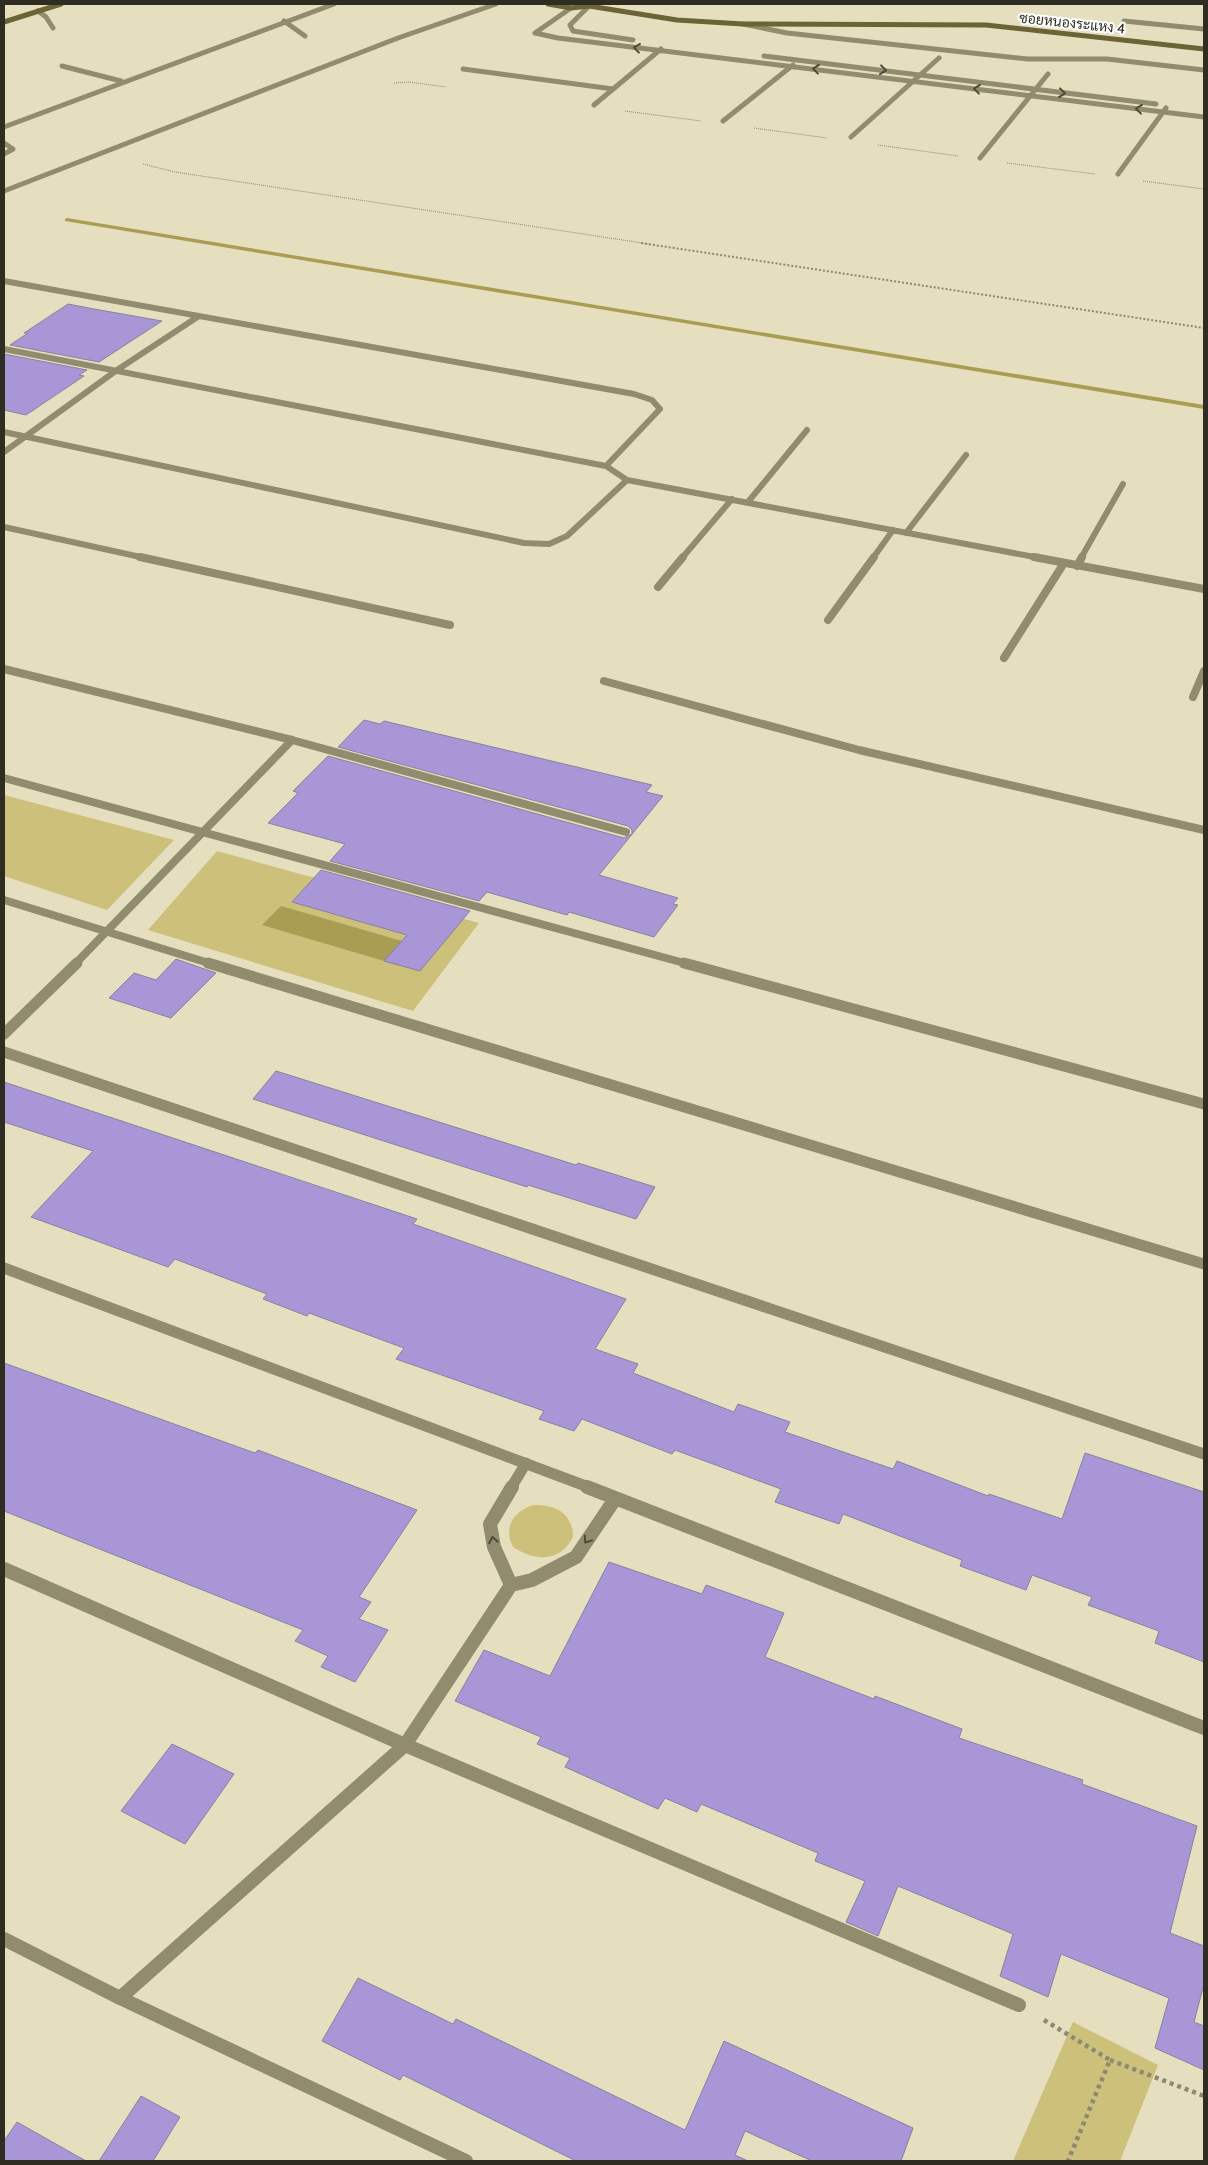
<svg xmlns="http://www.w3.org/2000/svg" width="1208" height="2165" viewBox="0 0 1208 2165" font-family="Cabin,Sarabun,sans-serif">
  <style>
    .green { fill: #cdc07b }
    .water { fill: #a99c53 }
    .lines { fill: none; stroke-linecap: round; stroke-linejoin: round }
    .stream { fill: #a99c53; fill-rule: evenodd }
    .building { fill: #a996d7; stroke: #89819e }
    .path-far2 { stroke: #8d8972; stroke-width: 1; stroke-dasharray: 1 1; stroke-linecap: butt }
    .path-far1 { stroke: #8d8972; stroke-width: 2; stroke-dasharray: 2 2; stroke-linecap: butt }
    .path { stroke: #8d8972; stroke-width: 4.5; stroke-dasharray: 4 4; stroke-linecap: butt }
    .lane { stroke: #918c6e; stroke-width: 5 }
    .street-far4 { stroke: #918c6e; stroke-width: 5 }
    .street-far3 { stroke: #918c6e; stroke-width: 6 }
    .street-far2 { stroke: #918c6e; stroke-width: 8 }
    .street-far1 { stroke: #918c6e; stroke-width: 11 }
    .street { stroke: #918c6e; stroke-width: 14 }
    .secondary { stroke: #6c6437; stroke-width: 5 }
    .oneway { stroke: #4c4a38 }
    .labels { text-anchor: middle; stroke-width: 4; stroke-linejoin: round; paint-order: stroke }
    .far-street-label { font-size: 14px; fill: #2f2d21; stroke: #fff }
  </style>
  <rect width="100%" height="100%" fill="#e5dfbf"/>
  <!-- green -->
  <path class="green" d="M4 795 174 840 107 910 4 876Z
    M217 851 479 923 413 1011 148 930Z
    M533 1505C555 1504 573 1513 573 1537 561 1562 535 1562 513 1547 503 1527 513 1512 533 1505Z
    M1073 2022 1158 2065 1120 2161H1013Z"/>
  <!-- water -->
  <path class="water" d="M281 906 402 941 384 961 262 925Z"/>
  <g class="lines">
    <!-- stream -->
    <path class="stream" d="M67 218 1204 405V409L65 221V219Z"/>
  </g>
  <!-- building -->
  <path class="building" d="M68 304 94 309 162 321 99 362 10 345 28 333H24Z
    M4 354 87 370 79 375 84 376 26 415 4 410Z
    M364 720 380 724 384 721 652 785 646 792 663 796 599 875 678 898 673 904 678 905 654 937 569 912 567 915 487 892 479 901 330 861 345 844 268 823 298 793 293 791 328 756 624 838 632 834V830L628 826 338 747Z
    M321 870 470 911 420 971 384 961 407 935 292 902Z
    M176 959 216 973 171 1018 109 998 134 973 156 980Z
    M276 1071 576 1165 578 1163 655 1187 636 1219 528 1185 527 1187 253 1099Z
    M4 1082 417 1219 413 1224 626 1299 595 1349 638 1364 633 1373 734 1412 738 1404 790 1422 785 1432 893 1469 897 1461 988 1496 989 1494 1062 1519 1085 1453 1204 1492V1662L1155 1643 1159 1631 1088 1605 1092 1597 1032 1575 1026 1590 960 1566 962 1560 843 1514 839 1524 775 1502 781 1489 675 1450 672 1454 582 1419 574 1431 539 1419 544 1411 396 1359 404 1348 309 1313 307 1316 263 1299 267 1294 175 1259 168 1267 31 1217 93 1151 4 1122Z
    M4 1363 255 1453 258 1450 417 1510 359 1597 371 1602 359 1619 388 1630 355 1682 321 1667 328 1656 295 1641 303 1630 4 1511Z
    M609 1562 702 1594 706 1585 784 1613 765 1657 874 1699 875 1696 962 1729 959 1738 1083 1780 1082 1784 1197 1826 1170 1933 1204 1946V1984L1194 2022 1204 2026V2070L1155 2048 1169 1998 1061 1954 1048 1997 1000 1976 1013 1934 898 1886 878 1936 846 1922 865 1881 815 1861 818 1853 701 1804 697 1812 665 1798 658 1809 565 1767 570 1758 537 1744 541 1737 455 1701 484 1650 550 1676Z
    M172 1744 234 1774 185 1844 121 1811Z
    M358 1978 453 2024 456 2019 685 2130 724 2041 913 2128 901 2161H812L745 2131 735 2155 748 2161H576L403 2075 400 2080 322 2041Z
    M141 2096 180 2117 153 2161H99Z
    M17 2122 86 2161H4V2141Z"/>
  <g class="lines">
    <!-- path-far2 -->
    <path class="path-far2" d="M394 83 409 82 446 87
      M625 111 701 121
      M754 128 827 138
      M878 145 958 156
      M1007 163 1095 174
      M143 164 175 172 649 244
      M1143 181 1204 189"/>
    <!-- path-far1 -->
    <path class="path-far1" d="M641 243 1204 328"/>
    <!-- path -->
    <path class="path" d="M1044 2020 1110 2060 1068 2161
      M1110 2060 1204 2096"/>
    <!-- lane -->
    <path class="lane" d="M38 11 46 17 53 28
      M284 21 305 36
      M62 66 121 81
      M4 143 13 149 4 154"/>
    <!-- street-far4 -->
    <path class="street-far4" d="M589 6 570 25 573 31 633 40
      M571 8 535 33 558 38 1204 117
      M1124 21 1204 29
      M743 24 787 33 1028 59H1107L1204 70
      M764 56 1156 104
      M463 69 613 89
      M594 105 661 49
      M723 121 793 65
      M4 127 334 4
      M851 137 939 58
      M980 158 1048 74
      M1118 174 1166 108
      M4 191 398 38 496 4"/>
    <!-- street-far3 -->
    <path class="street-far3" d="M4 281 634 394 652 400 660 409 606 466
      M4 349 606 466 627 480 1040 558
      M4 432 524 543 549 544 567 536 627 480
      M4 452 117 370 199 316
      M748 502 807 430
      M4 527 145 558
      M906 533 966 455
      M682 558 732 499
      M873 558 893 530
      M1081 558 1123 484"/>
    <!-- street-far2 -->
    <path class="street-far2" d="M140 557 450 625
      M1034 557 1204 589
      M1077 566 1082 557
      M658 587 683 557
      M828 620 874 557
      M1004 658 1064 563
      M4 669 292 740 626 832
      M604 681 859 750 1204 830
      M1193 697 1204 671
      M4 778 688 964
      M4 900 212 964
      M75 964 292 740"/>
    <!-- street-far1 -->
    <path class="street-far1" d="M208 963 1204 1264
      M684 963 1204 1104
      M4 1034 77 963
      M4 1052 1204 1454
      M4 1268 591 1488
      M511 1488 526 1463"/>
    <!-- street -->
    <path class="street" d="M587 1487 1204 1728
      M4 1569 405 1745 1019 2005
      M511 1585 494 1547 490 1524 512 1487
      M4 1939 120 1998 466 2161
      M120 1998 405 1745 511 1585 532 1580 576 1557 615 1499"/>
    <!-- secondary -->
    <path class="secondary" d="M548 4 571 8 589 6 677 20 743 24 986 25 1204 49
      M4 22 61 4"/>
  </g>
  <!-- one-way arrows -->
  <defs><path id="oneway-chevron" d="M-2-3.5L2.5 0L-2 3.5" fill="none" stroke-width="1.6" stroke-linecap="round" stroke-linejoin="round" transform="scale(1.25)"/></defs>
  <g class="oneway">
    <use href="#oneway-chevron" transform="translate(637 48) rotate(-173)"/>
    <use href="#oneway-chevron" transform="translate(816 69) rotate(-173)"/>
    <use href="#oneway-chevron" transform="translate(883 70) rotate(7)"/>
    <use href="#oneway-chevron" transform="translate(977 89) rotate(-173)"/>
    <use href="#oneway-chevron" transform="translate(1062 93) rotate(7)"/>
    <use href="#oneway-chevron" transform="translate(1139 109) rotate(-173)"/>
    <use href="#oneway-chevron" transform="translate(493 1540) rotate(-100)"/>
    <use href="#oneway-chevron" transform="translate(587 1540) rotate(124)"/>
  </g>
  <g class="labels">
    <!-- far-street labels -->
    <g class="far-street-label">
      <text transform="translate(1072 23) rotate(6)" y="5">ซอยหนองระแหง 4</text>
    </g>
  </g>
  <!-- border -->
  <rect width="1208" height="2165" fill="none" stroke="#2f2d21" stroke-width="10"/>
</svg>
